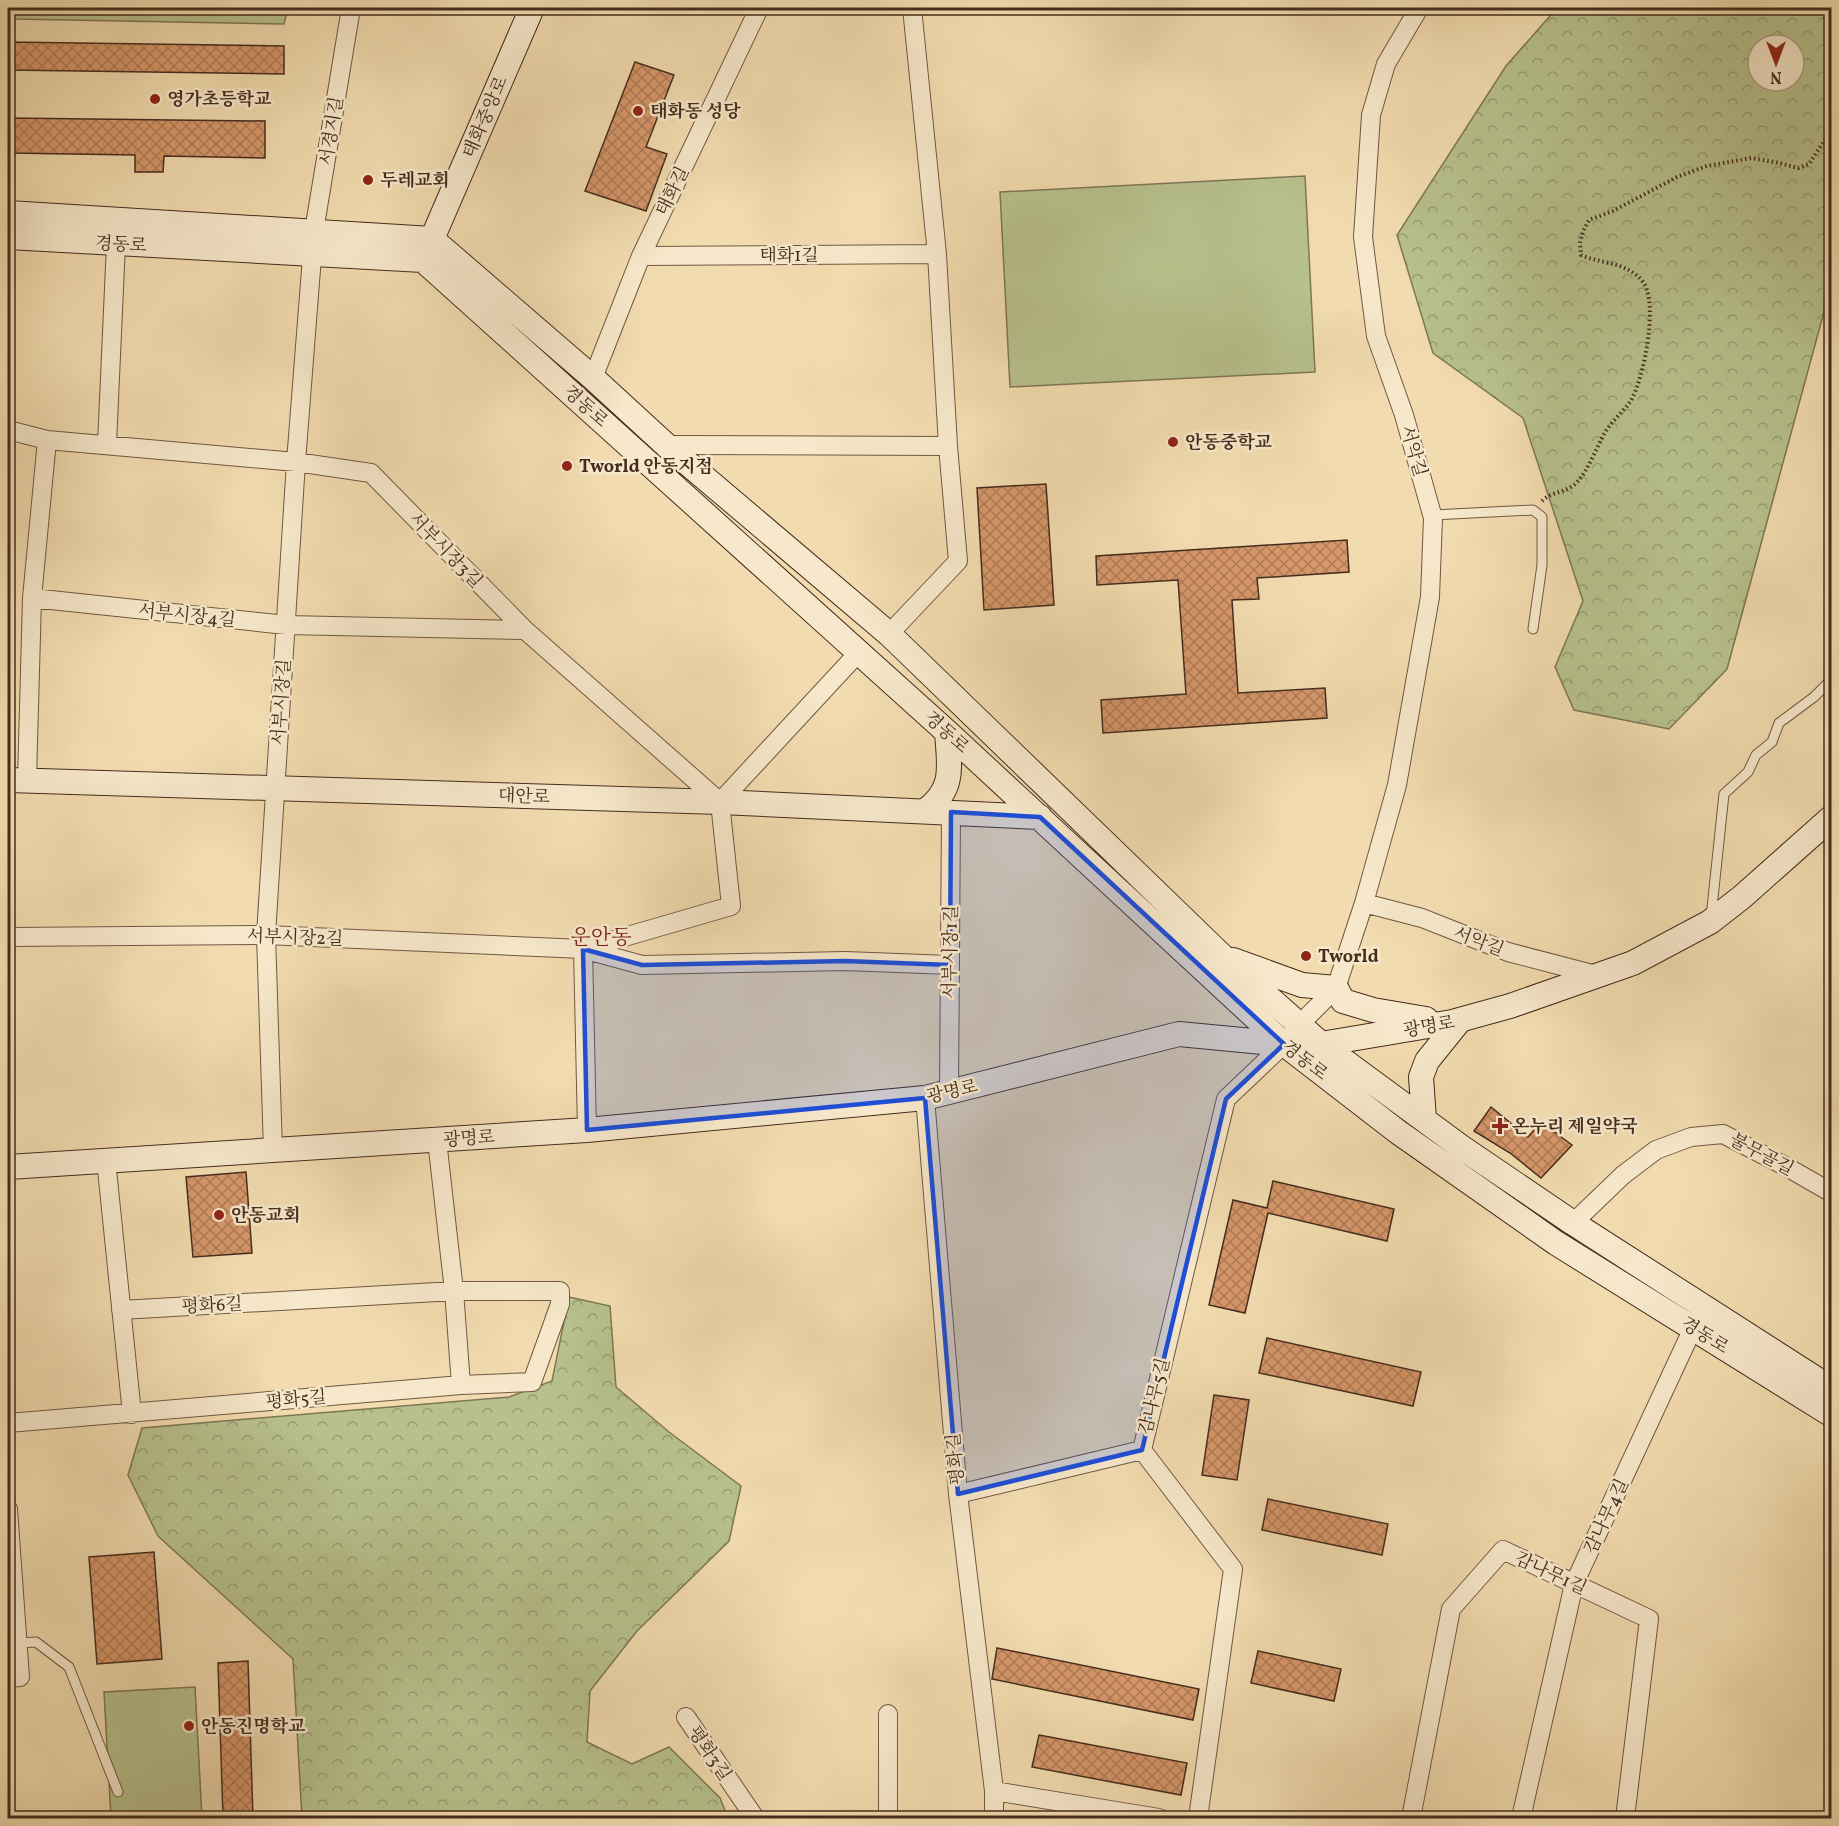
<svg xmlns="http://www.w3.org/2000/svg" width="1839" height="1826" viewBox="0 0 1839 1826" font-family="Vollkorn,'Noto Serif KR',serif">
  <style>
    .forest { fill: url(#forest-crowns); stroke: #7e7656; stroke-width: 1.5; fill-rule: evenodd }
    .garden { fill: #b7c18d; stroke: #7e7656; stroke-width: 1.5 }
    .building { fill: url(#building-cross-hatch); stroke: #452c1e; stroke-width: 1.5 }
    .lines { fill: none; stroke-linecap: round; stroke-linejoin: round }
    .lane-casing { stroke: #705842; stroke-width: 11 }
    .street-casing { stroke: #705842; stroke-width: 20 }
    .secondary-casing { stroke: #452c1e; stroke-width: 26 }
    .path { stroke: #452c1e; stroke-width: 4; stroke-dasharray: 1.5 3; stroke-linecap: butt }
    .lane { stroke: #f7e8cb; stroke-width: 9 }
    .street { stroke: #f7e8cb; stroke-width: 18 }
    .secondary { stroke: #f7e8cb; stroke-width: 24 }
    .marked { fill: #1d4ed8; fill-opacity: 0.2; stroke: #1d4ed8; stroke-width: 4.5; stroke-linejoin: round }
    .poi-dot { fill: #8f2418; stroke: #f7e8cb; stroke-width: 2 }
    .labels { text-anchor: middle; stroke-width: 5; stroke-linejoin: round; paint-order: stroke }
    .poi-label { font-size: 18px; font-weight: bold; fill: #452c1e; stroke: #f7e8cb; text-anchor: start }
    .street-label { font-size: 18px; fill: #452c1e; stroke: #f7e8cb }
    .quarter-label { font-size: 21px; fill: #7a1f14; stroke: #f7e8cb }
  </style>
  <defs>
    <pattern id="forest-crowns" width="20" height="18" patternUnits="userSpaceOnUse" patternTransform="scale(1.5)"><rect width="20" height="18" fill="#b7c18d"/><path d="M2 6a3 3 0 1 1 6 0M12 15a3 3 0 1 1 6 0" fill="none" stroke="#979d73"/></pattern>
    <pattern id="building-cross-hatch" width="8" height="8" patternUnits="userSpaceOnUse" patternTransform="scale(1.5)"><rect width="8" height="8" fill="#d69769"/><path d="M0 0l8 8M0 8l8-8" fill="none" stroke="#af7b56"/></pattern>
  </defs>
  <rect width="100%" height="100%" fill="#f2dcaf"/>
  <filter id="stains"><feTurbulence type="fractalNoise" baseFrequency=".00333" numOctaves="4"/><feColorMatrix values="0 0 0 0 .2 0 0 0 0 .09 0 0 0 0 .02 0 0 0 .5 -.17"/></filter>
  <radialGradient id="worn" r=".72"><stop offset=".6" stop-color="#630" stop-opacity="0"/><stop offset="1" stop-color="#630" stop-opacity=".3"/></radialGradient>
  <!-- forest -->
  <path class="forest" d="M1557 8H1831V286L1727 669 1669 729 1574 710 1555 667 1583 601 1523 418 1433 353 1397 235 1506 66ZM1758 45H1794V81H1758Z
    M569 1297 610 1306 616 1387 669 1432 741 1486 729 1541 637 1631 590 1691 587 1742 632 1764 669 1747 720 1798 728 1818H302L293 1659 158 1536 128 1475 142 1428 509 1397 552 1381Z"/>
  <!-- garden -->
  <path class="garden" d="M17 8H288L284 24 14 19Z
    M1305 176 1315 372 1010 387 1000 192Z
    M195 1687 202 1818H111L104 1692Z"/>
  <!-- building -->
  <path class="building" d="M8 42 284 46V74L8 70Z
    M635 62 674 75 646 147 667 154 646 211 585 191Z
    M8 118 265 121V158L164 156 163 172H135V155L8 153Z
    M1046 484 1054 605 984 610 977 488Z
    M1347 540 1349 572 1257 578 1259 599 1232 600 1238 693 1325 688 1327 718 1103 733 1101 700 1186 694 1178 580 1097 585 1096 556Z
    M1491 1107 1528 1137 1541 1122 1572 1145 1541 1178 1510 1153 1474 1131Z
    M246 1172 252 1253 193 1257 186 1177Z
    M1273 1181 1394 1209 1387 1241 1268 1213 1245 1313 1209 1305 1233 1200 1267 1208Z
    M1267 1338 1421 1372 1413 1406 1259 1373Z
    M1214 1395 1249 1400 1237 1480 1202 1475Z
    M1268 1499 1388 1524 1382 1555 1262 1530Z
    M154 1552 162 1659 97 1664 89 1557Z
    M997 1648 1199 1689 1193 1720 992 1679Z
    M1258 1651 1341 1669 1334 1701 1251 1683Z
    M248 1661 253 1818H223L218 1663Z
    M1039 1735 1187 1763 1181 1795 1032 1767Z"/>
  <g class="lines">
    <defs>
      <path id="lane" d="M1432 515 1533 510 1542 517V565L1533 629
        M1711 917 1724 794 1748 772 1756 755 1772 742 1779 723 1814 697 1832 679
        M17 1643 36 1642 69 1667 118 1792"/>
      <path id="street" d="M641 256 937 254
        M593 378 641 256 759 8
        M8 430 47 440 296 462 371 473 525 630 720 802
        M107 444 116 244
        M666 445 948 446
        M32 598 286 625 525 630
        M889 634 958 561 948 446 937 254 912 8
        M27 780 32 598 47 440
        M720 802 859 652
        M1364 903 1422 918 1508 952 1596 975
        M8 937 266 935 583 949 731 906 720 802
        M949 1092 951 812
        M925 1098 958 1494 994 1791V1818
        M587 1130 583 949 642 965 845 961 950 965
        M437 1140 454 1291 461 1385
        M273 1150 266 935 296 462 314 231 351 8
        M106 1160 132 1414
        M1573 1223 1623 1175 1656 1150 1691 1137 1723 1134 1785 1166 1832 1193
        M8 1423 461 1385 532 1382 560 1304V1291H454L121 1310
        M958 1494 1142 1450
        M8 1509 20 1677 8 1678
        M888 1714V1818
        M686 1717 755 1818
        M994 1791 1159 1818
        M1198 1818 1233 1569 1142 1450 1226 1099 1284 1044 1299 1025 1336 988 1364 903 1397 785 1430 597 1433 518 1404 415 1376 336 1363 237 1371 115 1386 64 1419 8
        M1411 1818 1451 1609 1503 1550 1649 1619 1625 1818
        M1521 1818 1574 1584 1693 1328"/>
      <path id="secondary" d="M8 213 432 239 593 378 666 445 889 634 1222 956 1321 1044 1461 1147 1573 1223 1832 1389
        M8 237 423 260 947 732 1284 1044 1398 1132 1556 1243 1832 1415
        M426 253 532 8
        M8 780 720 802 1040 817
        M925 811C956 789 949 765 947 732
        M1233 960 1302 985 1336 988 1343 1001 1373 1010 1426 1019
        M1424 1119 1421 1077 1427 1061 1460 1020
        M8 1167 587 1130 925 1098 1179 1034 1284 1044H1321L1452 1022 1510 1006 1633 963 1710 922 1742 897 1832 817"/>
    </defs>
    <!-- lane casing -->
    <use href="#lane" class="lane-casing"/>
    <!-- street casing -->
    <use href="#street" class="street-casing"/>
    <!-- secondary casing -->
    <use href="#secondary" class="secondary-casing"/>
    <!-- path -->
    <path class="path" d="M1542 501C1552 491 1567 493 1577 482 1587 472 1597 447 1604 434 1611 422 1622 413 1630 402 1644 380 1659 302 1643 282 1628 262 1601 264 1581 255L1580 243 1583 231 1589 220 1613 211 1677 177 1707 166 1751 158 1775 162 1798 168 1809 164 1832 129"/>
    <!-- lane -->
    <use href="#lane" class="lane"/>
    <!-- street -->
    <use href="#street" class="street"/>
    <!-- secondary -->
    <use href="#secondary" class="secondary"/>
  </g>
  <!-- marked area -->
  <path class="marked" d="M951 812 1040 817 1284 1044 1226 1099 1142 1450 958 1494 925 1098 587 1130 583 949 642 965 845 961 950 965Z"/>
  <!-- markers -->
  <g class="poi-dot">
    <circle cx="155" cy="99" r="6"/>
    <circle cx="638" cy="111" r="6"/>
    <circle cx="368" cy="180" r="6"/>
    <circle cx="1173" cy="442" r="6"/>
    <circle cx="567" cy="466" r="6"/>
    <circle cx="1306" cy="956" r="6"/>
    <path d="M1497 1117h6v6h6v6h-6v6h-6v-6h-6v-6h6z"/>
    <circle cx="219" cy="1215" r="6"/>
    <circle cx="189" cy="1726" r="6"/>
  </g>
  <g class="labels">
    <!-- poi labels -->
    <g class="poi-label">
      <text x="167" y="105">영가초등학교</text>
      <text x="650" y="117">태화동 성당</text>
      <text x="380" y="186">두레교회</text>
      <text x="1185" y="448">안동중학교</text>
      <text x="579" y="472">Tworld 안동지점</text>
      <text x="1318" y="962">Tworld</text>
      <text x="1512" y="1132">온누리 제일약국</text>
      <text x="231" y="1221">안동교회</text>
      <text x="201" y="1732">안동진명학교</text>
    </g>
    <!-- street labels -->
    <g class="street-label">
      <text transform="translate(485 117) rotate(-67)" y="6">태화중앙로</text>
      <text transform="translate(331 131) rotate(-81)" y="6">서경지길</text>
      <text transform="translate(672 191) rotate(-64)" y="6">태화길</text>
      <text transform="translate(121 244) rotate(3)" y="6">경동로</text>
      <text x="789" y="261">태화1길</text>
      <text transform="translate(586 406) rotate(42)" y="6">경동로</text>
      <text transform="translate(1414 451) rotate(74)" y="6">서악길</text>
      <text transform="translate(446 550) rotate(46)" y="6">서부시장3길</text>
      <text transform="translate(187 615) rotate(6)" y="6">서부시장4길</text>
      <text transform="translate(281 702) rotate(-86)" y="6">서부시장길</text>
      <text transform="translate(947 732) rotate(42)" y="6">경동로</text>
      <text transform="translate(524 796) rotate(2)" y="6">대안로</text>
      <text transform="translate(295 937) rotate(2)" y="6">서부시장2길</text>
      <text transform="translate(1479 941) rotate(21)" y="6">서악길</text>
      <text transform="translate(950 952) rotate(-89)" y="6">서부시장1길</text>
      <text transform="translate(1429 1026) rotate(-10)" y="6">광명로</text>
      <text transform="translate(1305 1060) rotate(38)" y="6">경동로</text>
      <text transform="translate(952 1091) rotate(-13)" y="6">광명로</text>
      <text transform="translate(469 1138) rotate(-4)" y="6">광명로</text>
      <text transform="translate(1762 1154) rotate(28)" y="6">불무골길</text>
      <text transform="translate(212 1305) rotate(-3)" y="6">평화6길</text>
      <text transform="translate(1705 1335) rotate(32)" y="6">경동로</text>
      <text transform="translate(1154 1396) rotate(-76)" y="6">감나무5길</text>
      <text transform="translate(296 1399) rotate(-5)" y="6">평화5길</text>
      <text transform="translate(955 1459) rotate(-95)" y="6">평화길</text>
      <text transform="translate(1606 1516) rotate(-65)" y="6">감나무4길</text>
      <text transform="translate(1551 1573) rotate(25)" y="6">감나무1길</text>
      <text transform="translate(710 1753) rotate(56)" y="6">평화3길</text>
    </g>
    <!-- quarter labels -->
    <g class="quarter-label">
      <text x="601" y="944">운안동</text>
    </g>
  </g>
  <!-- margin -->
  <rect width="1839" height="1826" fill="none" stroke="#f2dcaf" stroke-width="30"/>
  <rect x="9" y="9" width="1821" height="1808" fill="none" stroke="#452c1e" stroke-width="3"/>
  <rect x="15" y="15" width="1809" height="1796" fill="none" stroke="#452c1e" stroke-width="1.5"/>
  <!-- north arrow -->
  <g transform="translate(1776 63) rotate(180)"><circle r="28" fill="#f7e8cb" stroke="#b09d86" stroke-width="1.5"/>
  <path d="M0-4.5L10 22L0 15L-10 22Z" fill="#8f2418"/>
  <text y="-9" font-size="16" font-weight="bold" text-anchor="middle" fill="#452c1e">N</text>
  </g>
  <rect width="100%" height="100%" filter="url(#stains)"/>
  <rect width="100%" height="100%" fill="url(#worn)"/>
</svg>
